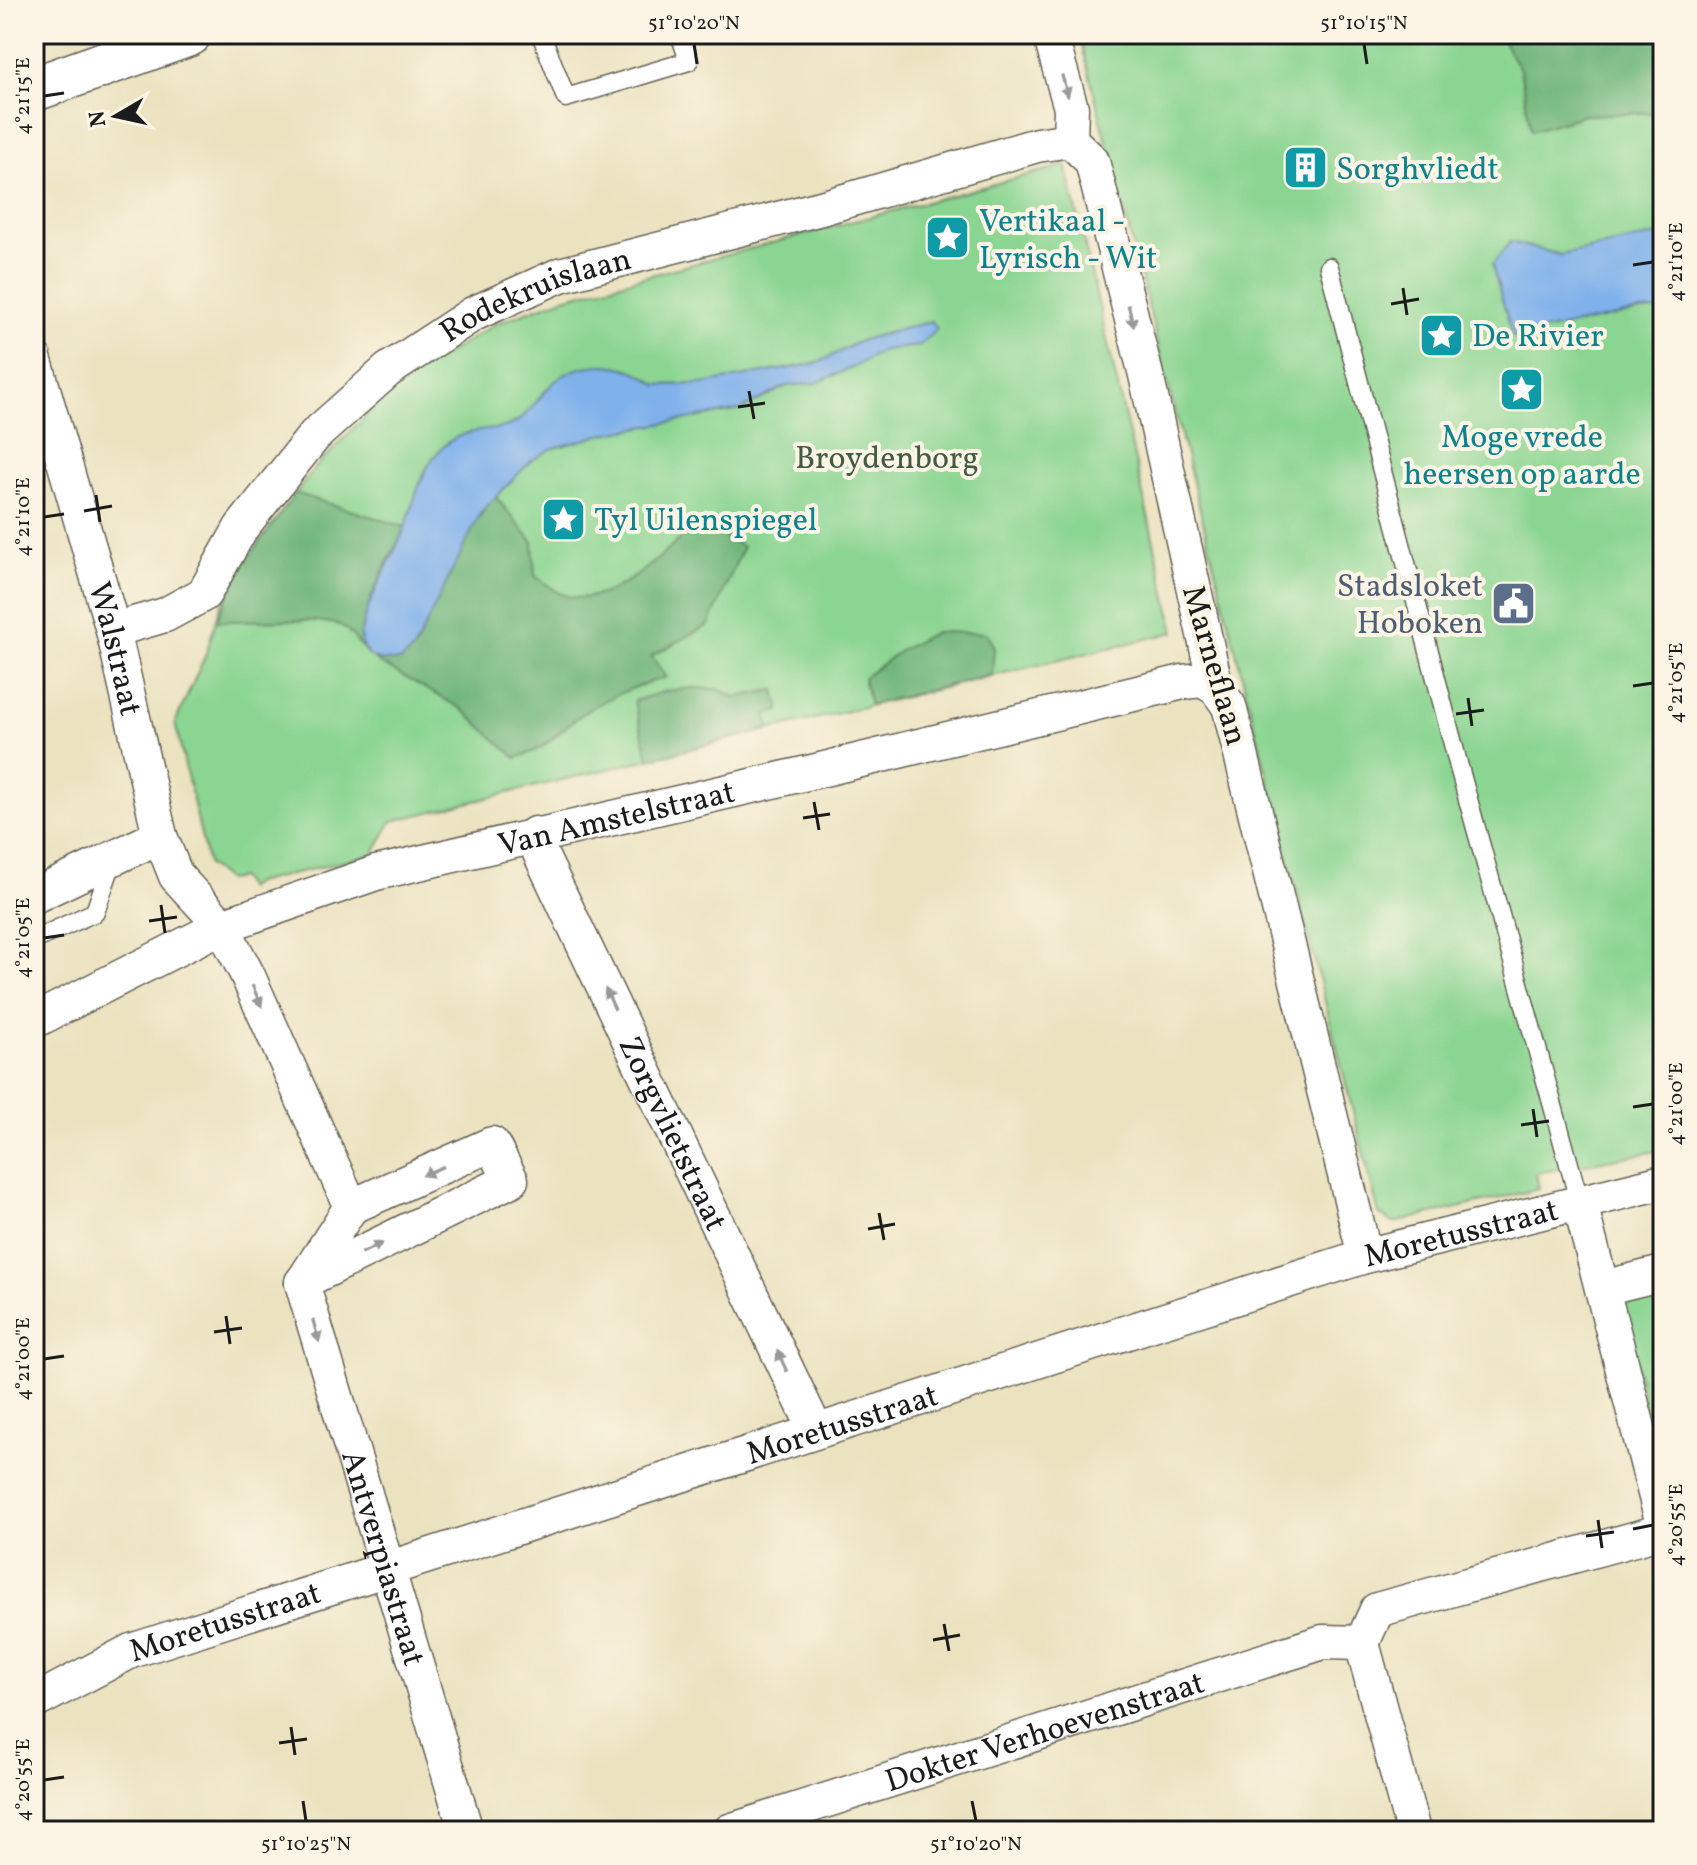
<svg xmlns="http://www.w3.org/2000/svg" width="1697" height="1865" viewBox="0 0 1697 1865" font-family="Vollkorn,serif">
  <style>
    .green { fill: #8bd592; stroke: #547857; stroke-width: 2 }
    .forest { fill: #70b67c; stroke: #46694c; stroke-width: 2 }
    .water { fill: #7fb1eb; stroke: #4e6684; stroke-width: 2 }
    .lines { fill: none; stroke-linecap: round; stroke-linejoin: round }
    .lane-casing { stroke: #646155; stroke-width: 21 }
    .street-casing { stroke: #646155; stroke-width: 37 }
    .secondary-casing { stroke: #646155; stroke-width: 47 }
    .lane { stroke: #fff; stroke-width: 18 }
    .street { stroke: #fff; stroke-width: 34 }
    .secondary { stroke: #fff; stroke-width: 44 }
    .oneway { fill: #999 }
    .ticks { fill: none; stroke: #1c1c1c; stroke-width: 3 }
    .labels { text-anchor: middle; stroke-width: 8; stroke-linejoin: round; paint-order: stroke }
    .culture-label { font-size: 32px; fill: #0d838f; stroke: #fcf5e5; text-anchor: start }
    .street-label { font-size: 32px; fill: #1c1c1c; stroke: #fcf5e5 }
    .park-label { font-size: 32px; fill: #435d45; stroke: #fcf5e5 }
    .service-label { font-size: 32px; fill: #4e5e75; stroke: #fcf5e5; text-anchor: end }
    .neatline { fill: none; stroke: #1c1c1c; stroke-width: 3 }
    .ticks-label { font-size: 20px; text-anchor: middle; fill: #1c1c1c }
  </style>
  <rect width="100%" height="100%" fill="#fcf5e5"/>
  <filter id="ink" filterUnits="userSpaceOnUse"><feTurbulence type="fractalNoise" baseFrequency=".0125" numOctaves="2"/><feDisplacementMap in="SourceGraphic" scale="16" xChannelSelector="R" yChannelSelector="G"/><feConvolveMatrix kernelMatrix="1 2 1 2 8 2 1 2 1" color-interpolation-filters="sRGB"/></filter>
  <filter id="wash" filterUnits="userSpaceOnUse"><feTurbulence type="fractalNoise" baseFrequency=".006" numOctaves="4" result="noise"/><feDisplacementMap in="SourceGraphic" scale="32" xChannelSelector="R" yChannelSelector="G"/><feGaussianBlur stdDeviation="1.8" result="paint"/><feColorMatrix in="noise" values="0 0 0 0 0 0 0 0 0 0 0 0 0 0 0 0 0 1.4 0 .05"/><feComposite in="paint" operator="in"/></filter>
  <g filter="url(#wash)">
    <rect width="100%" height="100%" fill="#ebe2c0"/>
    <!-- green -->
    <path class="green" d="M1079 34H1663V1150L1536 1173 1539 1189 1393 1223 1379 1214Z
      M1066 165 1175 632 392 821 373 854 255 883 247 889 240 878 227 880 208 865 175 723 205 656 221 605 244 564 314 469 393 388 495 324 564 298Z
      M1645 1293 1663 1311V1490L1622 1300Z"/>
    <!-- forest -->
    <path class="forest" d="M1498 34H1663V112L1585 115 1531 131 1520 69Z
      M295 493 405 527C390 562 354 612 365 651 358 644 351 632 343 627 325 616 243 622 216 621L244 564Z
      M495 496 533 542 535 576C544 582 556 593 567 596 612 608 668 551 698 522L743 547 709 625 651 656 666 677C634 687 600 699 574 720 549 739 549 748 516 758L462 709 374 660 387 661 414 649C440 599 458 539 495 496Z
      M935 632 987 633 994 648 992 675 870 705 863 678 901 650Z
      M694 688 718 689 735 697 775 690 780 711 766 714 770 729 649 759 634 701 666 691Z"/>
    <!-- water -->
    <path class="water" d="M1663 234V310L1641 311 1513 337 1492 265 1510 242 1561 255Z
      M932 321 937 329 919 346 883 350 856 366 816 383 786 386 741 410 608 433 551 449 531 461 481 512 414 649 401 661C388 661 371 663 364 649 361 643 360 637 361 631 369 596 390 564 404 530 415 503 419 470 442 448 468 422 496 437 519 420 531 411 538 399 548 388 578 357 624 359 657 385L702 384 818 363 862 340Z"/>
  </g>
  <g filter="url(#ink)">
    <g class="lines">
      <defs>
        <path id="lane" d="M541 34 566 98 689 61 680 34
          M1329 267 1459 767 1579 1200
          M34 940 95 912 113 859"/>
        <g id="street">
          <path d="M1050 34 1071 108 1070 140 1092 161 1146 375 1216 688 1229 706 1365 1256"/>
          <path id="s1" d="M34 358 113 630 160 836 176 876 222 926 247 974 351 1207 302 1283 466 1831"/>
          <path id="s2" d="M113 630 165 615 204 594 241 528 315 435 388 370 473 314 560 275 821 208 1037 145 1070 140"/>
          <path id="s3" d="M535 834 540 853 816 1431"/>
          <path d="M34 896 160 836"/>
          <path id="s4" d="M34 1021 222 926 376 873 816 771 1183 682 1202 680 1216 688"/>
          <path d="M1579 1200 1663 1524"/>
          <path d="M302 1282 511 1180 492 1144 351 1207"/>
          <path d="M1603 1288 1663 1273"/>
          <path d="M1362 1643 1377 1610 1663 1531"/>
          <path d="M1362 1643 1413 1831"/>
          <path id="s5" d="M34 1702 131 1651 1365 1256 1663 1182"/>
          <path id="s6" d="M730 1831 1323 1642 1362 1643"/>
        </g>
        <path id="secondary" d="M34 89 189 34"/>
      </defs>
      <!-- lane casing -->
      <use href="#lane" class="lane-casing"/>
      <!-- street casing -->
      <use href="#street" class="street-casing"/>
      <!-- secondary casing -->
      <use href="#secondary" class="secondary-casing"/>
      <!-- lane -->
      <use href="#lane" class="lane"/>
      <!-- street -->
      <use href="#street" class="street"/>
      <!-- secondary -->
      <use href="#secondary" class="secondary"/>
    </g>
    <!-- one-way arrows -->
    <defs><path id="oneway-solid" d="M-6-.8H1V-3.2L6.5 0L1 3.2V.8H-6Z" transform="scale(2)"/></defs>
    <g class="oneway">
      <use href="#oneway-solid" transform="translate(1065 86) rotate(74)"/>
      <use href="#oneway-solid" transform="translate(1131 316) rotate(76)"/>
      <use href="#oneway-solid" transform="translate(257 996) rotate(66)"/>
      <use href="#oneway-solid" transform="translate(610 999) rotate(-115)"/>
      <use href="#oneway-solid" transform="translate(433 1171) rotate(156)"/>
      <use href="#oneway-solid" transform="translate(372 1248) rotate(-26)"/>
      <use href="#oneway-solid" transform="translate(316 1331) rotate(74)"/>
      <use href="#oneway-solid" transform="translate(782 1361) rotate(-115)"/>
    </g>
  </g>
  <!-- ticks -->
  <path class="ticks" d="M694 44 697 64M1364 44 1367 64M44 96 64 93M1633 265 1653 262M1403 288 1407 315M1391 304 1419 299M749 391 754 419M738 407 765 403M96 495 100 522M84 511 112 506M44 517 64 514M1633 686 1653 683M1468 698 1472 726M1456 714 1484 710M814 802 819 830M803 818 830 814M161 905 165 933M149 921 177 917M44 938 64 935M1633 1107 1653 1104M1533 1109 1537 1137M1521 1125 1549 1121M879 1213 884 1240M868 1229 895 1224M226 1316 230 1344M214 1332 242 1328M44 1359 64 1356M1598 1520 1602 1548M1633 1529 1653 1525M1586 1536 1614 1532M944 1624 949 1651M933 1640 960 1635M291 1727 295 1755M279 1743 307 1739M44 1780 64 1777M303 1801 306 1821M972 1801 976 1821"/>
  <!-- icons -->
  <defs>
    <symbol id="building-square" viewBox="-11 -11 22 22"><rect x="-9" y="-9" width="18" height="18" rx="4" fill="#0f9aa8" stroke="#fcf5e5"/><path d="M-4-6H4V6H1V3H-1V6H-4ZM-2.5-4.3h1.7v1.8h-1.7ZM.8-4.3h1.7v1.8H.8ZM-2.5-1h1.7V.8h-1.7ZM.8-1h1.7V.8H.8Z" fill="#fff"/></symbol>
    <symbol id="sight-square" viewBox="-11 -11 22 22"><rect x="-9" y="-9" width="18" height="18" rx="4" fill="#0f9aa8" stroke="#fcf5e5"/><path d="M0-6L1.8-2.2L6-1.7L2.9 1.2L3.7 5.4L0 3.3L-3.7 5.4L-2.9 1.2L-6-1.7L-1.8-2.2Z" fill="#fff"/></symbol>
    <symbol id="civic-square" viewBox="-11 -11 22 22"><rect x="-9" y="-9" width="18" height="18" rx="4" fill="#5c6f8a" stroke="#fcf5e5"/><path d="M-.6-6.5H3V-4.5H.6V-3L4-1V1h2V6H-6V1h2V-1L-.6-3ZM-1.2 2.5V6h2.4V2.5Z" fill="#fff"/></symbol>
  </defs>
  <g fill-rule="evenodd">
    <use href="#building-square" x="1280" y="142" width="51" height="51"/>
    <use href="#sight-square" x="922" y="212" width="51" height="51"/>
    <use href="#sight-square" x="1416" y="310" width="51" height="51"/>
    <use href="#sight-square" x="1496" y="364" width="51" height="51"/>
    <use href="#sight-square" x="538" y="494" width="51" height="51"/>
    <use href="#civic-square" x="1488" y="578" width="51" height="51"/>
  </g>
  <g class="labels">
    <!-- culture labels -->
    <g class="culture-label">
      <text x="1336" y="179">Sorghvliedt</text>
      <text x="979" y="231">Vertikaal -<tspan x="979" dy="37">Lyrisch - Wit</tspan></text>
      <text x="1472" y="346">De Rivier</text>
      <text x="1522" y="447" text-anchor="middle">Moge vrede<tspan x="1522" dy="37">heersen op aarde</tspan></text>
      <text x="594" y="530">Tyl Uilenspiegel</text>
    </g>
    <!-- street labels -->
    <g class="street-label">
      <text dy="11" stroke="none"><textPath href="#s2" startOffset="558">Rodekruislaan</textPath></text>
      <text dy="11" stroke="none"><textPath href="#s1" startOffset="302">Walstraat</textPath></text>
      <text transform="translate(1216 665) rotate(74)" y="11">Marneflaan</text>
      <text dy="11" stroke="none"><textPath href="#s4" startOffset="620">Van Amstelstraat</textPath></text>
      <text dy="11" stroke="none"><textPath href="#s3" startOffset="330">Zorgvlietstraat</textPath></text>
      <text dy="11" stroke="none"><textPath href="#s5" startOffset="1504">Moretusstraat</textPath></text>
      <text dy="11" stroke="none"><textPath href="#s5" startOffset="856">Moretusstraat</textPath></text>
      <text dy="11" stroke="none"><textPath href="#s1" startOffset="1292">Antverpiastraat</textPath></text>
      <text dy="11" stroke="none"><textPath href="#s5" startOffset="208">Moretusstraat</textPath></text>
      <text dy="11" stroke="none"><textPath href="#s6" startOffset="330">Dokter Verhoevenstraat</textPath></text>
    </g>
    <!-- park labels -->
    <g class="park-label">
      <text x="887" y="468">Broydenborg</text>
    </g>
    <!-- service labels -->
    <g class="service-label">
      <text x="1483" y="596">Stadsloket<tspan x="1483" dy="37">Hoboken</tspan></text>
    </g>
  </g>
  <!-- margin -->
  <rect width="1697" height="1865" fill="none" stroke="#fcf5e5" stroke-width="88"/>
  <!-- north arrow -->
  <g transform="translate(116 116) rotate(261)" stroke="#fcf5e5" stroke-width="6" paint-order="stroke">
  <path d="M0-6L14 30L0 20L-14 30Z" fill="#1c1c1c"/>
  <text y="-12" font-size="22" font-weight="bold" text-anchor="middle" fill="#1c1c1c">N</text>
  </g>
  <rect x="44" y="44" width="1609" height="1777" class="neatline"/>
  <g class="ticks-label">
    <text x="694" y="29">51°10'20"N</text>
    <text x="1364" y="29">51°10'15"N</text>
    <text transform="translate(22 96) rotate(-90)" y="7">4°21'15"E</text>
    <text transform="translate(1675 262) rotate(-90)" y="7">4°21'10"E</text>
    <text transform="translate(22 517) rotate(-90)" y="7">4°21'10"E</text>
    <text transform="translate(1675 683) rotate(-90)" y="7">4°21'05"E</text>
    <text transform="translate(22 938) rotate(-90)" y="7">4°21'05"E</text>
    <text transform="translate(1675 1104) rotate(-90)" y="7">4°21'00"E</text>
    <text transform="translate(22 1359) rotate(-90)" y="7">4°21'00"E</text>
    <text transform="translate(1675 1525) rotate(-90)" y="7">4°20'55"E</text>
    <text transform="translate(22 1780) rotate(-90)" y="7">4°20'55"E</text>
    <text x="306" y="1850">51°10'25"N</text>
    <text x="976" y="1850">51°10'20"N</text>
  </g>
</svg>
